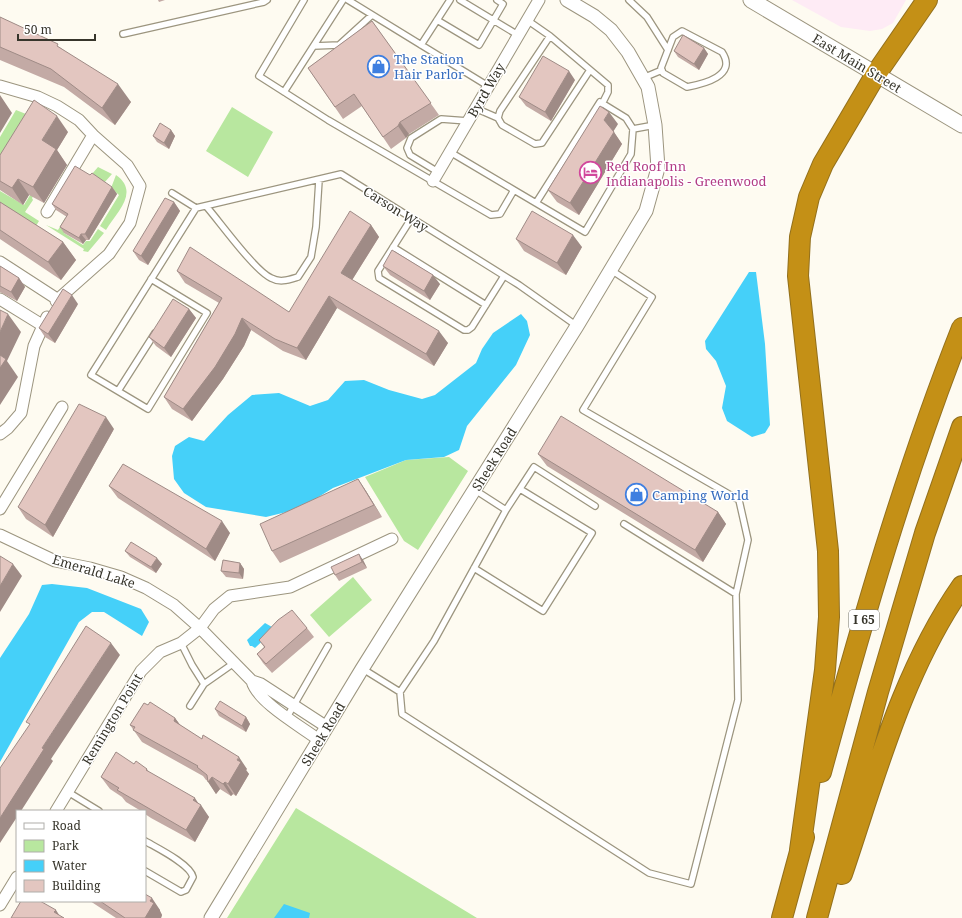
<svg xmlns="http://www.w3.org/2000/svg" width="962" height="918" viewBox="0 0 962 918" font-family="'Noto Serif',serif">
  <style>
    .commercial { fill: #feebf5 }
    .green { fill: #b8e79f }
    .water { fill: #45d0f9 }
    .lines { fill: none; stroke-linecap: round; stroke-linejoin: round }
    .service-casing { stroke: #9c957f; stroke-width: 8 }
    .minor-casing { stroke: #9c957f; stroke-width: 13 }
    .tertiary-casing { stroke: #9c957f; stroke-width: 15 }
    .secondary-casing { stroke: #9c957f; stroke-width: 17 }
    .motorway-casing { stroke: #93701d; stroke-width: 22 }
    .service { stroke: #fff; stroke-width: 5.5 }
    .minor { stroke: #fff; stroke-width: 11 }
    .tertiary { stroke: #fff; stroke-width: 13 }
    .secondary { stroke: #fff; stroke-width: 15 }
    .motorway { stroke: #c49016; stroke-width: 20 }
    .wall { fill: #c3aaa5 }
    .shaded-wall { fill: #9f8b86 }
    .building { fill: #e3c6c0; stroke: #9f8b86 }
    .labels { text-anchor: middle; stroke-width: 3; stroke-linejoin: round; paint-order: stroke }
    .shield { fill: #fff; stroke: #73726b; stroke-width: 1 }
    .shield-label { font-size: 12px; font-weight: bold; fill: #37352b }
    .shop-label { font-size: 13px; fill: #366cbe; stroke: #fff; text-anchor: start }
    .street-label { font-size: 13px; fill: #37352b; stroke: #fff }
    .hotel-label { font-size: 13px; fill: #b23c85; stroke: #fff; text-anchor: start }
  </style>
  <rect width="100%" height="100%" fill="#fefbf1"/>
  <!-- commercial -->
  <path class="commercial" d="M792 0H906L893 23 882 29 870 31 841 27Z"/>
  <!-- green -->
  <path class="green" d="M232 107 273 132 248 177 206 151Z
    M16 110 36 118 0 178V137Z
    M98 167 112 174 104 183 92 174Z
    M116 175C140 192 117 212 106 230L100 226 119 195 111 188Z
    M35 187 38 189 32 198 33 200 25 212 39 221 36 226 0 215V191L24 205Z
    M65 218 68 220 64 233 83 245 86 241H90L98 229 104 233 88 252 83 251 84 249 46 225 58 230Z
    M449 457 468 471 418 550 404 541 365 477 406 460Z
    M353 577 372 600 329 637 310 615Z
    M296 808 477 918H227Z"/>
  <!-- water -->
  <path class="water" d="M749 272H756L765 344 770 425 765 433 752 437 727 421 722 408 726 386 716 361 706 349 705 341Z
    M521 314 527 321 530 335 516 365 467 426 459 450 444 457 406 460 333 488 299 509 266 517 206 507 184 493 174 479 172 456 175 446 189 437 204 441 228 415 252 395 279 393 310 406 328 400 345 381 364 380 389 390 422 399 435 395 476 363 482 349 493 333Z
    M52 584 87 588 141 609 149 622 142 636 104 612H92L79 622 0 762V658L29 614 42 585Z
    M265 623 272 627 273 631 255 648 252 646H250L247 640Z
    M284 904 310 913 309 918H274Z"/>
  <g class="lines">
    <defs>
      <path id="service" d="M304 0 259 76 328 120 491 215 500 214 514 190 450 152
        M348 0 488 86
        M460 0 518 35
        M629 0 647 17 668 50
        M437 20 479 45 503 4 497 0
        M527 20 550 36 608 85V92L602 104
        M682 31 722 52C738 76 703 84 687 87L663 73 661 68 673 37Z
        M123 34 264 2 267 0
        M550 36 500 111 498 118 502 125 535 144 542 143 590 70
        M421 45 450 0
        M314 46 339 45 372 15
        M643 78 662 70
        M284 92 343 0
        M475 108 498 118
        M438 172 410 155 407 148 411 138 441 119 468 121
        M514 190 585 232 631 154 633 129 655 125
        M172 193 196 208
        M536 203 600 102 626 118 633 129
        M206 206C220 222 255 271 271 278 280 283 288 280 298 277L311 257 316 227 319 180
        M411 219 378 271 379 278 464 330H468L472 327 504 276
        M393 247 486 305
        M611 270 652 297 583 410 739 500 748 540 736 594 624 524
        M151 279 207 313 148 409 91 375 196 208 341 174 519 285 577 326
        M118 391 155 333
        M475 490 506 510 534 467 595 506
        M474 568 543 611 592 533 520 489
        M181 643 192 665 204 684
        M363 669 400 692 402 714 649 873 691 884 738 700 736 594
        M400 692 434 641 506 510
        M190 706 204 684 234 663
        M287 717 328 646
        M68 792 99 811
        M145 841C157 848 190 864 193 877L186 890 181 892 145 871"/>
      <path id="minor" d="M0 86 38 97 57 106 79 120 93 135 127 165 140 186 130 223 109 254 56 301
        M433 181 539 0
        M47 212 93 135
        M0 262 57 299
        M0 299 42 325
        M0 434 8 428 21 413 34 346 47 317
        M0 509 62 407
        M0 535 55 561 90 568 121 577 146 588 174 605 200 628 252 681 261 684 327 727
        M252 681C257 702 302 727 319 740
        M56 811 141 671 160 652 181 643 200 628 214 609 230 596 290 587 392 539
        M0 905 17 877"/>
      <path id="tertiary" d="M211 918 362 669 577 326 646 211 658 168 655 125 648 87 628 52 611 30 594 16 567 0"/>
      <path id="secondary" d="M751 0 962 125"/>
      <path id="motorway" d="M821 772C862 622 905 472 962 328
        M800 850 825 670 829 617 828 551 798 276 800 237 809 197 823 164 876 74 927 0
        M842 874C875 777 902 672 962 586
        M782 918 804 837
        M817 918 878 692 925 533 962 427"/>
    </defs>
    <!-- service casing -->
    <use href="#service" class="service-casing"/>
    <!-- minor casing -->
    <use href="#minor" class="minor-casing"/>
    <!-- tertiary casing -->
    <use href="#tertiary" class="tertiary-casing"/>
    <!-- secondary casing -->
    <use href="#secondary" class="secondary-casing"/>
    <!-- motorway casing -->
    <use href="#motorway" class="motorway-casing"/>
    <!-- service -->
    <use href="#service" class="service"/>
    <!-- minor -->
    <use href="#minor" class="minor"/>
    <!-- tertiary -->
    <use href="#tertiary" class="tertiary"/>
    <!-- secondary -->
    <use href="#secondary" class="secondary"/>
    <!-- motorway -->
    <use href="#motorway" class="motorway"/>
  </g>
  <!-- wall -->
  <path class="wall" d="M158 0H165L159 2Z
    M0 17 61 48 131 102 115 125 64 87 0 60Z
    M372 21 439 115 409 134 406 138 391 149 362 106 343 119 308 68Z
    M704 48 708 54 699 70 678 57 674 51Z
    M575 80 551 121 526 106 519 97Z
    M618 124 613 131 622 144 579 215 557 202 548 190Z
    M171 130 175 136 169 149 157 142 153 136Z
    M68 132 57 150 67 165 44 203 29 195 23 205 0 190V155Z
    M112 187 117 194 89 240H86L83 244 64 233 60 227 67 217 56 210 52 204Z
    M0 202 63 242 76 260 61 280 0 239Z
    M174 202 180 211 148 265 139 260 133 251Z
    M371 225 379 237 352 280 448 343 434 366 337 308 306 360 283 351 251 330 244 346 223 379 192 421 172 409 164 397 219 303 185 283 177 271 289 312Z
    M516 239 582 247 566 275 524 251Z
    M0 266 19 278 25 287 17 301 0 292Z
    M383 266 440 284 430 300 390 275Z
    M78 304 55 343 45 337 39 328Z
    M189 309 196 318 171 357 156 346 149 337Z
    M114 429 53 537 26 519 18 507Z
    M538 454 718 512 726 524 703 562 547 466Z
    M358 479 366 491 382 517 280 563 272 551Z
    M109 486 230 533 215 561 118 498Z
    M125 551 162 564 156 573 130 557Z
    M363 560 367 568 339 581 335 575Z
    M240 563 244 569 243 579 226 577 221 571Z
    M307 628 314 637 272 673 263 663 257 654 264 647 259 640Z
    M215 709 246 717 250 724 246 732 219 716Z
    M175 718 180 725 247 769 246 770 249 774 236 796 233 794 231 796 220 789 216 794 208 781 206 780 203 776 142 742 130 725Z
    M147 769 149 772 198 804 209 817 195 842 151 818 145 814V811H141L126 802 122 797 110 789 101 777Z
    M90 901H145L160 910V911L162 915 161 918H116Z"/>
  <!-- shaded-wall -->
  <path class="shaded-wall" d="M704 48 708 54 699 70 694 64Z
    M569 71 575 80 551 121 545 112Z
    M118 84 131 102 115 125 102 108Z
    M0 95 12 113 0 133Z
    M609 112 618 124 613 132 604 120Z
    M57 116 68 132 57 150 67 165 44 203 33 187 42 140Z
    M400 122 409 134 406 138 398 126Z
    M171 130 175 136 169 149 164 143Z
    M614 132 622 144 579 215 570 203Z
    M18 179 29 195 23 205 12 188Z
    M112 187 117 194 89 240 85 234Z
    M174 202 180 211 148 265 141 256Z
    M371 225 379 237 349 285 341 273Z
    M81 234 86 240 83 244 79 238Z
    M573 235 582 247 566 275 557 263Z
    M63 242 76 260 61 280 48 262Z
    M433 275 440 284 430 300 424 291Z
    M19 278 25 287 17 301 11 292Z
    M72 295 78 304 55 343 48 334Z
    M329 296 337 308 306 360 297 348Z
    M189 309 196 318 171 357 164 348Z
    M8 314 21 332 7 361 18 377 0 405V332Z
    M242 318 251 330 244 346 223 379 192 421 183 409Z
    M439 331 448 343 434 366 426 354Z
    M106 417 114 429 53 537 45 525Z
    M358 479 366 491 382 517 374 505Z
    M718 512 726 524 703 562 695 550Z
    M222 521 230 533 215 561 206 549Z
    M359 554 363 560 367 568 362 562Z
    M157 558 162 564 156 573 151 567Z
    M240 563 244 569 243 579 239 573Z
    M13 564 22 576 0 612V586Z
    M111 643 120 655 51 759 53 761 21 811H17V817L0 843V818L42 748Z
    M246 717 250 724 246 732 242 726Z
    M175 718 184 730 174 721Z
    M239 757 247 769 246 770 249 774 236 796 228 784Z
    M212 777 220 789 216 794 208 782Z
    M225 782 233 794 231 796 223 784Z
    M195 798 200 806 201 805 209 817 195 842 186 830 193 800Z
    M152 898 160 910V911L162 915 161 918H145L150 901Z
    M56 910 61 918 54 912Z"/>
  <!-- building -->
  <path class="building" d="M0 17 58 44 57 46 118 84 102 108 51 69 0 47Z
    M372 21 431 103 400 122 398 126 383 137 354 94 335 107 308 68Z
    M683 35 704 48 694 64 674 51Z
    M543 56 569 71 545 112 519 97Z
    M34 100 57 116 42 140 56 149 33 187 18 179 12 188 0 181V155Z
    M600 106 609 112 604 120 614 132 570 203 548 190Z
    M160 123 171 130 164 143 153 136Z
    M75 166 90 175 92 173 112 187 85 234H81L79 238 60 227 68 214 52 204Z
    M165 198 174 202 141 256 133 251Z
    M0 202 63 242 48 262 0 230Z
    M350 211 371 225 341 273 439 331 426 354 329 296 297 348 275 339 242 318 235 334 215 367 183 409 164 397 222 298 177 271 190 247 289 312Z
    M532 211 573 235 557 263 516 239Z
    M392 250 433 275 424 291 383 266Z
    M0 266 19 278 11 292 0 286Z
    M63 289 72 295 48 334 39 328Z
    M173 299 189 309 164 348 149 337Z
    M0 310 8 314 0 332Z
    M0 355 6 359 0 368Z
    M79 404 106 417 45 525 18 507Z
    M561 416 718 512 695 550 538 454Z
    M123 464 222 521 206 549 109 486Z
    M358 479 374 505 272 551 260 524Z
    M131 542 157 558 151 567 125 551Z
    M359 554 362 562 335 575 331 567Z
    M0 556 13 564 0 586Z
    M223 560 240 563 239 573 221 571Z
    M292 610 307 628 266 664 257 654 265 647 259 640 278 620Z
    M86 626 111 643 42 748 44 749 0 818V768L30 724 26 722Z
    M220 701 246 717 242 726 215 709Z
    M150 702 175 718 174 721 202 739 203 735 239 757 237 760 241 762 228 784 225 782 223 784 212 777 208 782 207 775 197 767 198 766 133 730 135 727 130 725 144 703 148 705Z
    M116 752 134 764 136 761 147 769 146 770 195 798 193 800 201 805 186 830 143 805 117 790 119 788 101 777Z
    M145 894 152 898 150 901 154 903 145 918H125L100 901H145Z
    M21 901H40L56 910 54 912 64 918H11Z"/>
  <!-- icons -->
  <defs>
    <symbol id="shop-ring" viewBox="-11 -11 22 22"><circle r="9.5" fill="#fff" stroke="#3f7fe0" stroke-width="1.5"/><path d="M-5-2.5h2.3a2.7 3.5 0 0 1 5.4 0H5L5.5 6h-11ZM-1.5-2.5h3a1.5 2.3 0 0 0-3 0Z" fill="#3f7fe0"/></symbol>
    <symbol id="hotel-ring" viewBox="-11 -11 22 22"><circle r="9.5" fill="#fff" stroke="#d1479c" stroke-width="1.5"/><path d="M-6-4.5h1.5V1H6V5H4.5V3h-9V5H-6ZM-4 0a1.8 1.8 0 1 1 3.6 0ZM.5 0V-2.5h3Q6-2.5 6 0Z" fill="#d1479c"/></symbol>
  </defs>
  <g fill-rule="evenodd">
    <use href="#shop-ring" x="366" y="54" width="25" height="25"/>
    <use href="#hotel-ring" x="578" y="160" width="25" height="25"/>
    <use href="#shop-ring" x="624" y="482" width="25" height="25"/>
  </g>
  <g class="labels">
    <!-- shield labels -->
    <rect class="shield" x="849" y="610" width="30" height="20" rx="3"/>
    <g class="shield-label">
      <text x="864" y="624">I 65</text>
    </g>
    <!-- shop labels -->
    <g class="shop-label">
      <text x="394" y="64">The Station<tspan x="394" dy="15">Hair Parlor</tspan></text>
      <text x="652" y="500">Camping World</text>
    </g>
    <!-- street labels -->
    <g class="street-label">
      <text transform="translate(857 63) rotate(31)" y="5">East Main Street</text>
      <text transform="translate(486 90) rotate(-60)" y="5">Byrd Way</text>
      <text transform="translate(396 209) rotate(32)" y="5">Carson Way</text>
      <text transform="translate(494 459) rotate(-58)" y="5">Sheek Road</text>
      <text transform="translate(94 571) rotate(17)" y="5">Emerald Lake</text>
      <text transform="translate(112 719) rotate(-59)" y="5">Remington Point</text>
      <text transform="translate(323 734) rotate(-59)" y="5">Sheek Road</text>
    </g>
    <!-- hotel labels -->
    <g class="hotel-label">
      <text x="606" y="171">Red Roof Inn<tspan x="606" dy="15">Indianapolis - Greenwood</tspan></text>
    </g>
  </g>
  <!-- legend -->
  <rect x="16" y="810" width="130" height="92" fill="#ffffff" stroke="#afaeaa"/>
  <rect x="24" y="823" width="20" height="6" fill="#ffffff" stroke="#afaeaa"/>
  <text x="52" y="830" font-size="12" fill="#37352b">Road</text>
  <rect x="24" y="840" width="20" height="12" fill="#b8e79f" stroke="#afaeaa"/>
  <text x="52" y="850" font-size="12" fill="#37352b">Park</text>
  <rect x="24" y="860" width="20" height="12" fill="#45d0f9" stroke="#afaeaa"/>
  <text x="52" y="870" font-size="12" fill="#37352b">Water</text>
  <rect x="24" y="880" width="20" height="12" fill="#e3c6c0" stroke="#afaeaa"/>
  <text x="52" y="890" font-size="12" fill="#37352b">Building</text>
  <!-- scale -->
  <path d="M18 34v6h77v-6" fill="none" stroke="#37352b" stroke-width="2"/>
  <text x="24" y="34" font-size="12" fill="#37352b" stroke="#ffffff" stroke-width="3" paint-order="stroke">50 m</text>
</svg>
